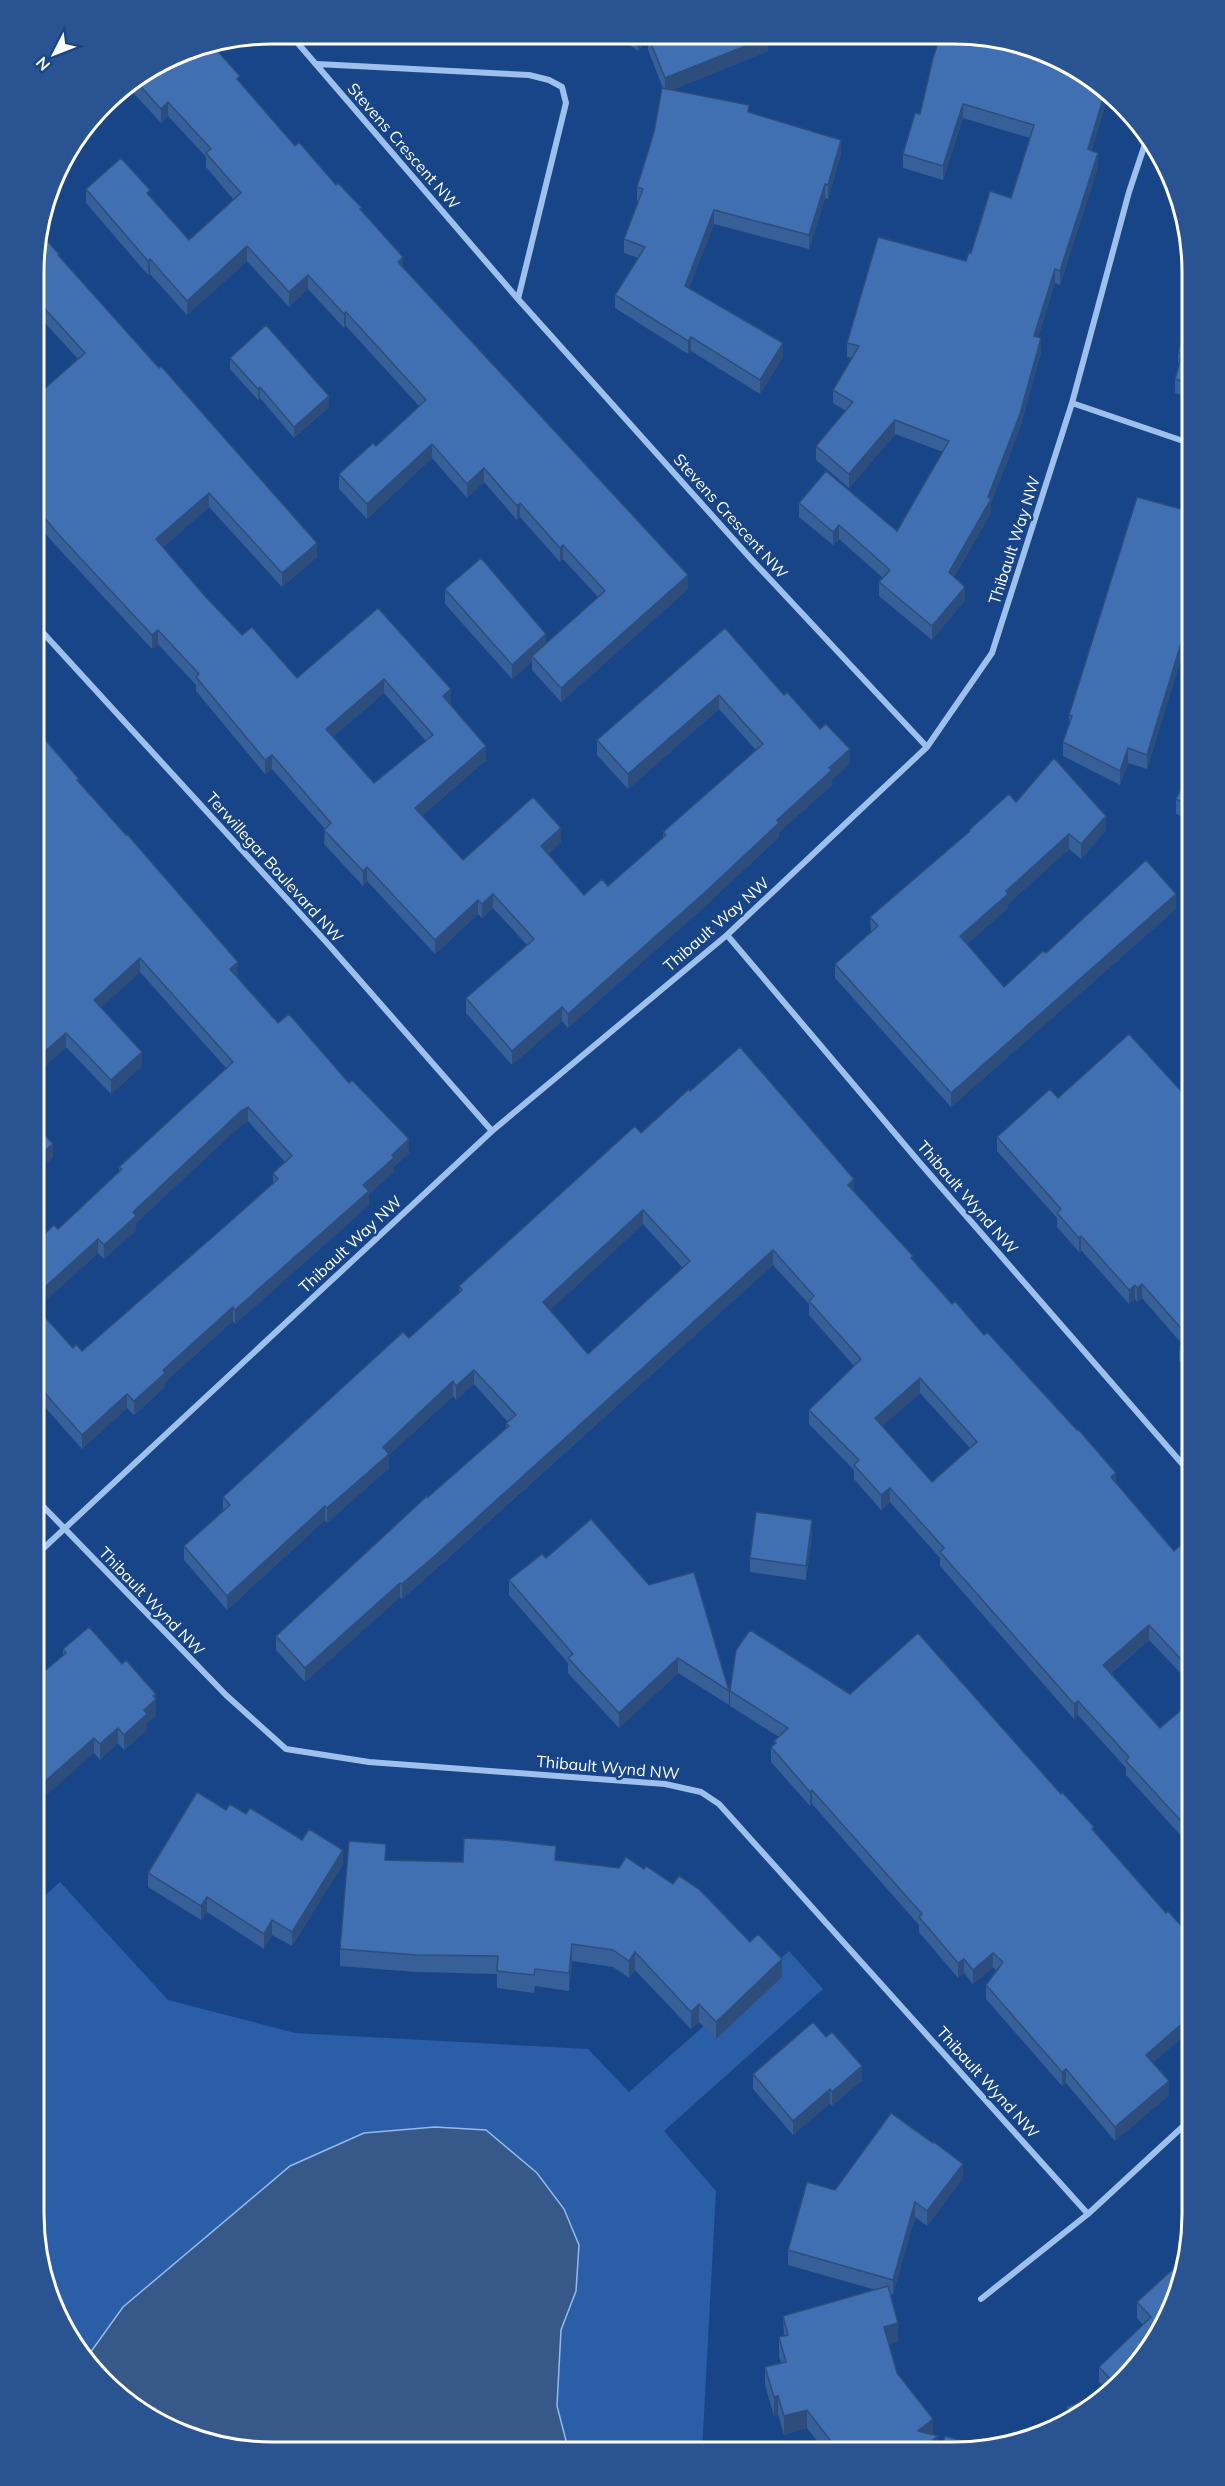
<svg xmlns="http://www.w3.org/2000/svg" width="1225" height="2486" viewBox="0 0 1225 2486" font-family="Mulish,sans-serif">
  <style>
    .green { fill: #2a5ea6 }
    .water { fill: #37598a; stroke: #91baf0; stroke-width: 1.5 }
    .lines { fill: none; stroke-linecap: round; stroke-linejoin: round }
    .minor { stroke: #9ec0ed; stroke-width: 6 }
    .wall { fill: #376098; fill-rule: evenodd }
    .shaded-wall { fill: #2d4e7c }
    .building { fill: #4070b1; stroke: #2d4e7c; stroke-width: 1.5; fill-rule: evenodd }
    .labels { text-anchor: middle; stroke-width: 5; stroke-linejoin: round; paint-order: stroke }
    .street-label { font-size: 16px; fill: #fff; stroke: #174587 }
    .rim { fill: none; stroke: #fff; stroke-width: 3 }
  </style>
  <rect width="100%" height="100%" fill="#174587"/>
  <!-- green -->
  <path class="green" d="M60 1882 168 2000 295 2033 588 2049 629 2092 789 1951 823 1989 664 2131 716 2191 702 2452 240 2451 166 2429 114 2394 73 2347 46 2291 33 2215V1906Z"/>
  <!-- water -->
  <path class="water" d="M435 2127 486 2130 537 2173 564 2209 579 2245 576 2291 561 2330 557 2406 569 2452 240 2451 166 2429 114 2394 85 2360 123 2307 290 2166 364 2133Z"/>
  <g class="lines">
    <!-- minor -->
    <path class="minor" d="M289 33 518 299 752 560 927 747
      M317 64 529 75 549 80 562 87 566 103 518 299
      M1072 403 1192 444
      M35 624 328 944 492 1131
      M727 935 920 1163 1192 1475
      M34 1497 226 1695 286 1749 369 1762 665 1784 701 1792 719 1804 1088 2214 1191 2119
      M34 1557 492 1131 727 935 927 747 992 653 1072 403 1129 192 1148 135
      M981 2299 1088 2214"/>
  </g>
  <!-- wall -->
  <path class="wall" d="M616 35 768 36V51L672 90 749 112 841 154 828 199 825 198 809 249 714 224 689 288 783 357 760 394 691 351 688 354 615 308V295L638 258 624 253V239L638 201H637V187L654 132 663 88 648 50V38L638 51Z
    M180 51 240 82 295 146 336 185 362 211 403 267 688 589 561 702 532 670V661L512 679 445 604V589L546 644 598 597 563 559 560 562 520 517 517 520 484 482 467 498 432 458 367 519 339 489V474L376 446 419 406 346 326 344 328 308 289 289 307 247 261 187 315 150 274 148 275 86 203V189L150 196 189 240 234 200 206 167V157L168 116 161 123 126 85Z
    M1059 57 1111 92 1110 94H1109L1091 151 1098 167 1060 285 1055 283 1038 337 1041 352 1020 428 991 503V513L954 577 965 600 932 640 879 596V582L883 578 839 539 833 545 799 517V503L897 531 943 452 895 434 849 488 816 460V446L846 411 833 403V390L852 358 847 357V343L966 261 971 253 1011 198 1030 138 963 118 943 180 903 168V154L920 114Z
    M35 240 59 257 317 557 282 587 209 507 163 547 204 595 242 635 297 678 378 608 451 703 450 704 486 760 422 816 463 860 561 842 548 854 584 895 608 886 663 838V832L756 750 719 709 628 789 597 755V740L725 628 784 695 850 763 832 780V785L779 832V837L703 908 568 1028 562 1021 512 1065 466 1013V998L527 945 493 908 482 918 478 914 435 954 367 881 363 886 324 844 325 829 272 769 265 774 196 691V685L158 644 152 649 59 549 35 522V397L78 359 35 312ZM384 693 426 741 374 783 333 737Z
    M1192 280V398L1175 393V379L1178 367V353L1188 322 1184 321V307Z
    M230 358 329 407 294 438 260 398 258 400 230 369Z
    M1192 512V657L1182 655 1147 769 1128 763 1120 785 1063 756V742L1069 726V715Z
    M34 734 79 783 238 976 236 977 278 1023 409 1153 394 1167V1172L369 1194V1205L235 1324 233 1321 165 1382V1387L134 1415 127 1408 82 1449 35 1396 34 1386V1244L58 1229 119 1171V1167L226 1068 140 972 101 1007 142 1066 111 1094 66 1047 34 1076ZM248 1121 285 1162 273 1173V1183L224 1227 82 1351 73 1348 37 1308 98 1253 104 1259 136 1230V1223L241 1125Z
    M1192 768V821L1176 814V799Z
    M1016 802 1106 830 1081 859 1069 849 1008 904V908L967 944 1004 987 1046 953 1176 909 951 1107 835 978V964L871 932 870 917 969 832V830Z
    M690 1091 854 1191 913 1260 952 1304 984 1335 1116 1484 1174 1551 1192 1558V1685L1149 1640 1111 1673 1160 1728 1192 1701V1848L1126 1775V1768L1078 1715 1074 1719 940 1566V1558L890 1502 881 1510 854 1479V1470L809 1424V1410L854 1366 809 1315V1304L773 1265 438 1567 402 1599 400 1597 305 1682 276 1650V1636L428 1497 506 1428V1423L508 1422 474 1384 456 1400 453 1396 389 1455V1468L327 1523 325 1520 227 1610 184 1560V1546L223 1511V1497L409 1338 459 1293V1286ZM643 1224 683 1268 588 1354 550 1310ZM920 1393 970 1448 932 1482 882 1426Z
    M1058 1098 1192 1103V1375L1179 1361V1347L1182 1344 1142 1298 1137 1302 1135 1299 1129 1304 1081 1250 1079 1252 1057 1227V1218L997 1151V1137Z
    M812 1535 806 1580 750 1572V1558Z
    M546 1558 729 1691V1705L678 1673 619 1728 568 1673V1663L509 1595V1580Z
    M63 1649 122 1664 156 1694V1715L147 1723V1730L124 1750 118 1743 100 1760 94 1753 63 1655Z
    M730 1691 850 1694 1094 1830 1153 2063 1169 2095 1115 2141 1066 2083 1062 2086 986 1999V1985L996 1970 993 1967 973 1984 964 1973 958 1978 919 1932V1925L812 1804 810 1806 771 1762V1747L774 1745V1741L779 1737 730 1706Z
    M226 1810 246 1814 302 1840 343 1864 292 1946 272 1935 264 1949 207 1912 201 1920 148 1887V1873Z
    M386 1860 463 1862 556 1860 782 1977 716 2039 699 2022 691 2029 635 1970 629 1978 613 1967 572 1961 569 1991 535 1986 534 1993 497 1988V1974L416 1972 340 1966V1949Z
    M826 2037 862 2080 832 2106 830 2103 793 2135 753 2089V2074Z
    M963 2178 927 2226 915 2217 893 2294H890L898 2342 889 2344 897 2373 933 2435 938 2453H826L807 2428 784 2435 778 2414 774 2416 765 2385V2367L781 2363 779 2356V2337L784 2336 783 2316 876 2290 788 2265V2250L835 2190Z
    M1189 2242 1174 2306 1143 2360 1086 2413 1067 2422V2407L1107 2391 1099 2382V2367L1143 2325 1137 2318V2302L1184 2259V2247Z"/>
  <!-- shaded-wall -->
  <path class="shaded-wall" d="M639 35H649L638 51V37Z
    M768 37V51L665 93V78Z
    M1106 89 1109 91V94L1088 163V149Z
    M168 102V116L161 123V109Z
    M963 104V118L943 180V166Z
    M841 140V154L828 199V185Z
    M1098 153V167L1060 285V271Z
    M825 184V198L809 249V235Z
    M714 210V224L685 299V286Z
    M247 246V261L187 315V301Z
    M403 257V272L398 262Z
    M150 259V274L148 275V261Z
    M1055 269V283L1034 350V336Z
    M308 275V289L289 307V292Z
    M346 312V326L344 328V314Z
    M691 337V351L688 354V341Z
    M1041 338V352L1020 428 991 503V513L949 586V572L988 497Z
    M783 343V357L760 394V380Z
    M260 387V398L258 400V389Z
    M329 396V407L294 438V427Z
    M895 420V434L849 488V474Z
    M432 444V458L367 519V504Z
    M484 468V482L467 498V484Z
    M209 493V507L156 554V539Z
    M520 503V517L517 520V506Z
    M839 525V539L833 545V532Z
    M317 543V557L282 587V573Z
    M563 545V559L560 562V548Z
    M688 575V589L561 702V688Z
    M965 587V600L932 640V626Z
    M158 630V644L152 649V635Z
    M546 634V649L532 656V661L512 679V665Z
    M1182 640V655L1147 769V755Z
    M384 679V693L326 743V729Z
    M451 689V703L443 710V696Z
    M719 695V709L628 789V774Z
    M486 746V760L415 822V808Z
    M1128 748V763L1120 785V771Z
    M850 749V763L832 780V785L779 832V837L703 908 568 1028V1014L777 820Z
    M272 755V769L265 774V760Z
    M1106 816V830L1081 859V844Z
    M561 828V842L541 861V846Z
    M1069 834V849L1008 904V908L960 950V936L1006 891Z
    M367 867V881L363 886V871Z
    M493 894V908L482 918V904Z
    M1176 894V909L951 1107V1093Z
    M478 900V914L435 954V940Z
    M140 958V972L94 1014V1000Z
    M238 962V976L230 983V969Z
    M562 1007V1021L512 1065V1051Z
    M66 1033V1047L34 1076V1061Z
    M142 1052V1066L111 1094V1080Z
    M35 1093V1107L34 1108V1094Z
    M248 1107V1121L241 1125 136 1223V1230L104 1259V1245L133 1212 241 1111Z
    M409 1139V1153L394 1167V1172L369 1194V1205L235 1324V1310L363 1185 392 1155Z
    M53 1144V1158L34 1174V1160Z
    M854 1179V1194L848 1185Z
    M643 1210V1224L543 1317V1302Z
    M1081 1236V1250L1079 1252V1238Z
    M98 1239V1253L34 1311V1297Z
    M773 1250V1265L402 1599V1584Z
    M1142 1284V1298L1137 1302V1288Z
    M1135 1285V1299L1129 1304V1290Z
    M233 1307V1321L165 1382V1387L134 1415V1401L163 1370Z
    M474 1370V1384L456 1400V1386Z
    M920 1378V1393L875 1433V1418Z
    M453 1381V1396L389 1455V1468L327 1523V1508L383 1447Z
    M127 1394V1408L82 1449V1435Z
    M1116 1473V1487L1111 1477Z
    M890 1488V1502L881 1510V1495Z
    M325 1506V1520L227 1610V1596Z
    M812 1520V1535L806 1580V1566Z
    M400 1583V1597L305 1682V1668Z
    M1149 1625V1640L1103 1679V1665Z
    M678 1658V1673L619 1728V1713Z
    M156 1694V1715L147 1723V1730L124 1750V1735Z
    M1078 1701V1715L1074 1719V1704Z
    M118 1728V1743L100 1760V1744Z
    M94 1738V1753L33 1807V1792Z
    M812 1790V1804L810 1806V1792Z
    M343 1850V1864L292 1946V1932Z
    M207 1897V1912L201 1920V1906Z
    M272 1920V1935L264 1949V1934Z
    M572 1944V1961L569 1991V1973Z
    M635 1952V1970L629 1978V1961Z
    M993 1953V1967L973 1984V1970Z
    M782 1959V1977L716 2039V2022Z
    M964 1959V1973L958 1978V1963Z
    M699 2004V2022L691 2029V2012Z
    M1192 2015V2029L1146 2069V2055Z
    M862 2066V2080L832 2106V2092Z
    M1066 2069V2083L1062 2086V2072Z
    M1169 2081V2095L1115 2141V2127Z
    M830 2089V2103L793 2135V2121Z
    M963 2164V2178L927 2226V2211Z
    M915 2202V2217L893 2294V2280Z
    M898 2323V2342L884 2346V2327Z
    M778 2396V2414L774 2416V2397Z
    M807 2410V2428L784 2435V2416Z
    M933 2419V2437L918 2431Z
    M938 2436V2453H917Z"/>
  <!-- building -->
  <path class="building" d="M649 35 768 36V37L665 78 648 36Z
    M940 37 1000 38 1059 57 1106 89 1088 149 1098 153 1060 271 1055 269 1034 336 1041 338 1020 414 988 497 991 499 949 572 965 587 932 626 879 582 890 570 839 525 833 532 799 503 826 471 897 531 949 441 895 420 849 474 816 446 853 402 833 390 859 346 847 343 878 237 966 261 969 252 971 253 990 191 1011 198 1034 125 963 104 943 166 903 154 915 113 920 114 933 58Z
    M212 45 240 76 237 79 295 146 299 142 336 185 338 183 362 208 360 209 403 257 398 262 688 575 561 688 532 656 605 591 563 545 560 548 520 503 517 506 484 468 467 484 432 444 367 504 339 474 373 443 376 446 426 400 346 312 344 314 308 275 289 292 247 246 187 301 150 259 148 261 86 189 121 158 150 190 147 193 189 240 241 193 206 153 211 149 168 102 161 109 134 79 180 51Z
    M662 88 749 105 748 112 841 140 828 185 825 184 809 235 714 210 685 286 783 343 760 380 691 337 688 341 615 295 645 247 624 239 643 189 637 187 654 132Z
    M38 231 59 254 58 255 159 368 161 366 317 543 282 573 209 493 156 539 204 595 242 635 252 627 297 678 378 608 451 689 443 696 486 746 415 808 463 860 533 797 561 828 541 846 584 895 602 879 608 886 666 835 663 832 763 744 719 695 628 774 597 740 725 628 784 695 787 692 820 729 826 724 850 749 829 768 832 770 777 820 779 823 703 894 568 1014 562 1007 512 1051 466 998 534 939 493 894 482 904 478 900 435 940 367 867 363 871 324 830 331 823 272 755 265 760 196 677 199 674 158 630 152 635 59 535 35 507V397L85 353 35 298V240ZM384 679 433 735 374 783 326 729Z
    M1192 280V384L1175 379 1182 354 1178 353 1192 309 1184 307Z
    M266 325 329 396 294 427 260 387 258 389 230 358Z
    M1137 497 1192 512V643L1182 640 1147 755 1128 748 1120 771 1063 742 1072 716 1069 715Z
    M481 558 546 634 512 665 445 589Z
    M34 734 40 740 43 737 79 779 77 780 126 835 127 834 238 962 230 969 278 1023 289 1014 349 1083 352 1080 409 1139 392 1155 394 1158 363 1185 369 1191 235 1310 233 1307 163 1370 165 1373 134 1401 127 1394 82 1435 35 1382 39 1378 34 1372V1305L73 1348 76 1344 82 1351 224 1227 278 1179 273 1173 292 1156 248 1107 241 1111 133 1212 136 1216 104 1245 98 1239 34 1297V1244L54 1225 58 1229 122 1169 119 1167 233 1062 140 958 94 1000 142 1052 111 1080 66 1033 34 1061Z
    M1054 758 1106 816 1081 844 1069 834 1006 891 1008 894 960 936 1004 987 1043 951 1046 953 1146 860 1176 894 951 1093 835 964 878 926 870 917 970 831 969 830 1009 794 1016 802Z
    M1192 768V807L1176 799Z
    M1129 1034 1192 1103V1361L1179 1347 1185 1342 1183 1339 1187 1335 1142 1284 1137 1288 1135 1285 1129 1290 1081 1236 1079 1238 1057 1213 1061 1209 997 1137 1050 1089 1058 1098Z
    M740 1047 854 1179 848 1185 913 1256 911 1258 952 1304 955 1301 984 1335 987 1332 1077 1430 1078 1429 1116 1473 1111 1477 1174 1551 1180 1546 1192 1558V1671L1149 1625 1103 1665 1160 1728 1192 1701V1833L1126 1761 1129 1757 1078 1701 1074 1704 940 1552 944 1548 890 1488 881 1495 854 1465 859 1460 809 1410 861 1359 809 1301 814 1296 773 1250 438 1553 402 1584 400 1583 305 1668 276 1636 427 1496 428 1497 509 1426 506 1423 516 1415 474 1370 456 1386 453 1381 383 1447 389 1454 327 1508 325 1506 227 1596 184 1546 230 1505 223 1497 403 1332 409 1338 462 1290 459 1286 635 1126 641 1133 689 1089 690 1091ZM643 1210 690 1261 588 1354 543 1302ZM920 1378 977 1442 932 1482 875 1418Z
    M34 1123 53 1144 34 1160Z
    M756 1512 812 1520 806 1566 750 1558Z
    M591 1519 649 1585 694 1572 729 1691 678 1658 619 1713 568 1658 573 1654 509 1580 542 1554 546 1558Z
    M89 1627 122 1664 126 1660 156 1694 153 1696 156 1699 144 1710 147 1714 124 1735 118 1728 100 1744 94 1738 33 1792 34 1680 66 1653 63 1649Z
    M750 1630 850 1694 918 1633 1061 1794 1062 1792 1094 1827 1092 1829 1166 1913 1168 1911 1192 1938V2015L1146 2055 1169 2081 1115 2127 1066 2069 1062 2072 986 1985 1003 1962 993 1953 973 1970 964 1959 958 1963 919 1917 922 1914 812 1790 810 1792 771 1747 776 1743 774 1741 788 1728 730 1691 736 1650Z
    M197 1792 226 1810 230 1804 246 1814 250 1808 302 1840 309 1829 343 1850 292 1932 272 1920 264 1934 207 1897 201 1906 148 1873Z
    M464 1838 503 1840 556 1846 555 1860 619 1868 626 1857 644 1869 646 1866 673 1884 679 1876 700 1890 750 1942 758 1934 782 1959 716 2022 699 2004 691 2012 635 1952 629 1961 613 1950 572 1944 569 1973 535 1969 534 1975 497 1971 498 1956 416 1955 340 1949 349 1841 386 1844 385 1860 463 1862Z
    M813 2022 826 2037 832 2032 862 2066 832 2092 830 2089 793 2121 753 2074Z
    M891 2113 933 2143 934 2142 963 2164 927 2211 915 2202 893 2280 788 2250 807 2182 835 2190Z
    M1189 2242 1187 2250 1184 2247Z
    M1185 2258 1174 2306 1143 2360 1116 2385 1099 2367 1151 2317 1137 2302Z
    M888 2286 898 2323 884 2327 897 2373 933 2419 918 2431 938 2436 917 2453H840L807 2410 784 2416 778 2396 774 2397 765 2367 786 2362 779 2337 788 2335 783 2316Z
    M1112 2389 1086 2413 1072 2420 1067 2407Z
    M1062 2425 1039 2436 1038 2434Z
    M945 2436 987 2448 954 2453H940Z"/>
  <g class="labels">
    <!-- street labels -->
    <g class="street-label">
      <text transform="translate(404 146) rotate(49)" y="6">Stevens Crescent NW</text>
      <text transform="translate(731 516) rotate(48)" y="6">Stevens Crescent NW</text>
      <text transform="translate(1014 540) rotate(-72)" y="6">Thibault Way NW</text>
      <text transform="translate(275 867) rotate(48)" y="6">Terwillegar Boulevard NW</text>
      <text transform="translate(716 924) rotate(-41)" y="6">Thibault Way NW</text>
      <text transform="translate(968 1197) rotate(49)" y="6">Thibault Wynd NW</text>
      <text transform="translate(350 1244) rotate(-43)" y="6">Thibault Way NW</text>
      <text transform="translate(152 1601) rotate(46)" y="6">Thibault Wynd NW</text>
      <text transform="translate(608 1767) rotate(5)" y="6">Thibault Wynd NW</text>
      <text transform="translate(988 2082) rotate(48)" y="6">Thibault Wynd NW</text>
    </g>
  </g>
  <!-- crop -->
  <path d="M0 0H1225V2486H0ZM272 44H954A228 228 0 0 1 1182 272V2214A228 228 0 0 1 954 2442H272A228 228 0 0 1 44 2214V272A228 228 0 0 1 272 44Z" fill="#2a5491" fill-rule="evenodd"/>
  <path class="rim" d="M272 44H954A228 228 0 0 1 1182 272V2214A228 228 0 0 1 954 2442H272A228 228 0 0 1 44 2214V272A228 228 0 0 1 272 44Z"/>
  <!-- north arrow -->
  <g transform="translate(54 54) rotate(228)" stroke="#174587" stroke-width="4.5" paint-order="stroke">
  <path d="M0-4.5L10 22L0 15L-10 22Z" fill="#ffffff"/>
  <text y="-9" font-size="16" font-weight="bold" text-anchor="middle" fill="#ffffff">N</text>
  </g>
</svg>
